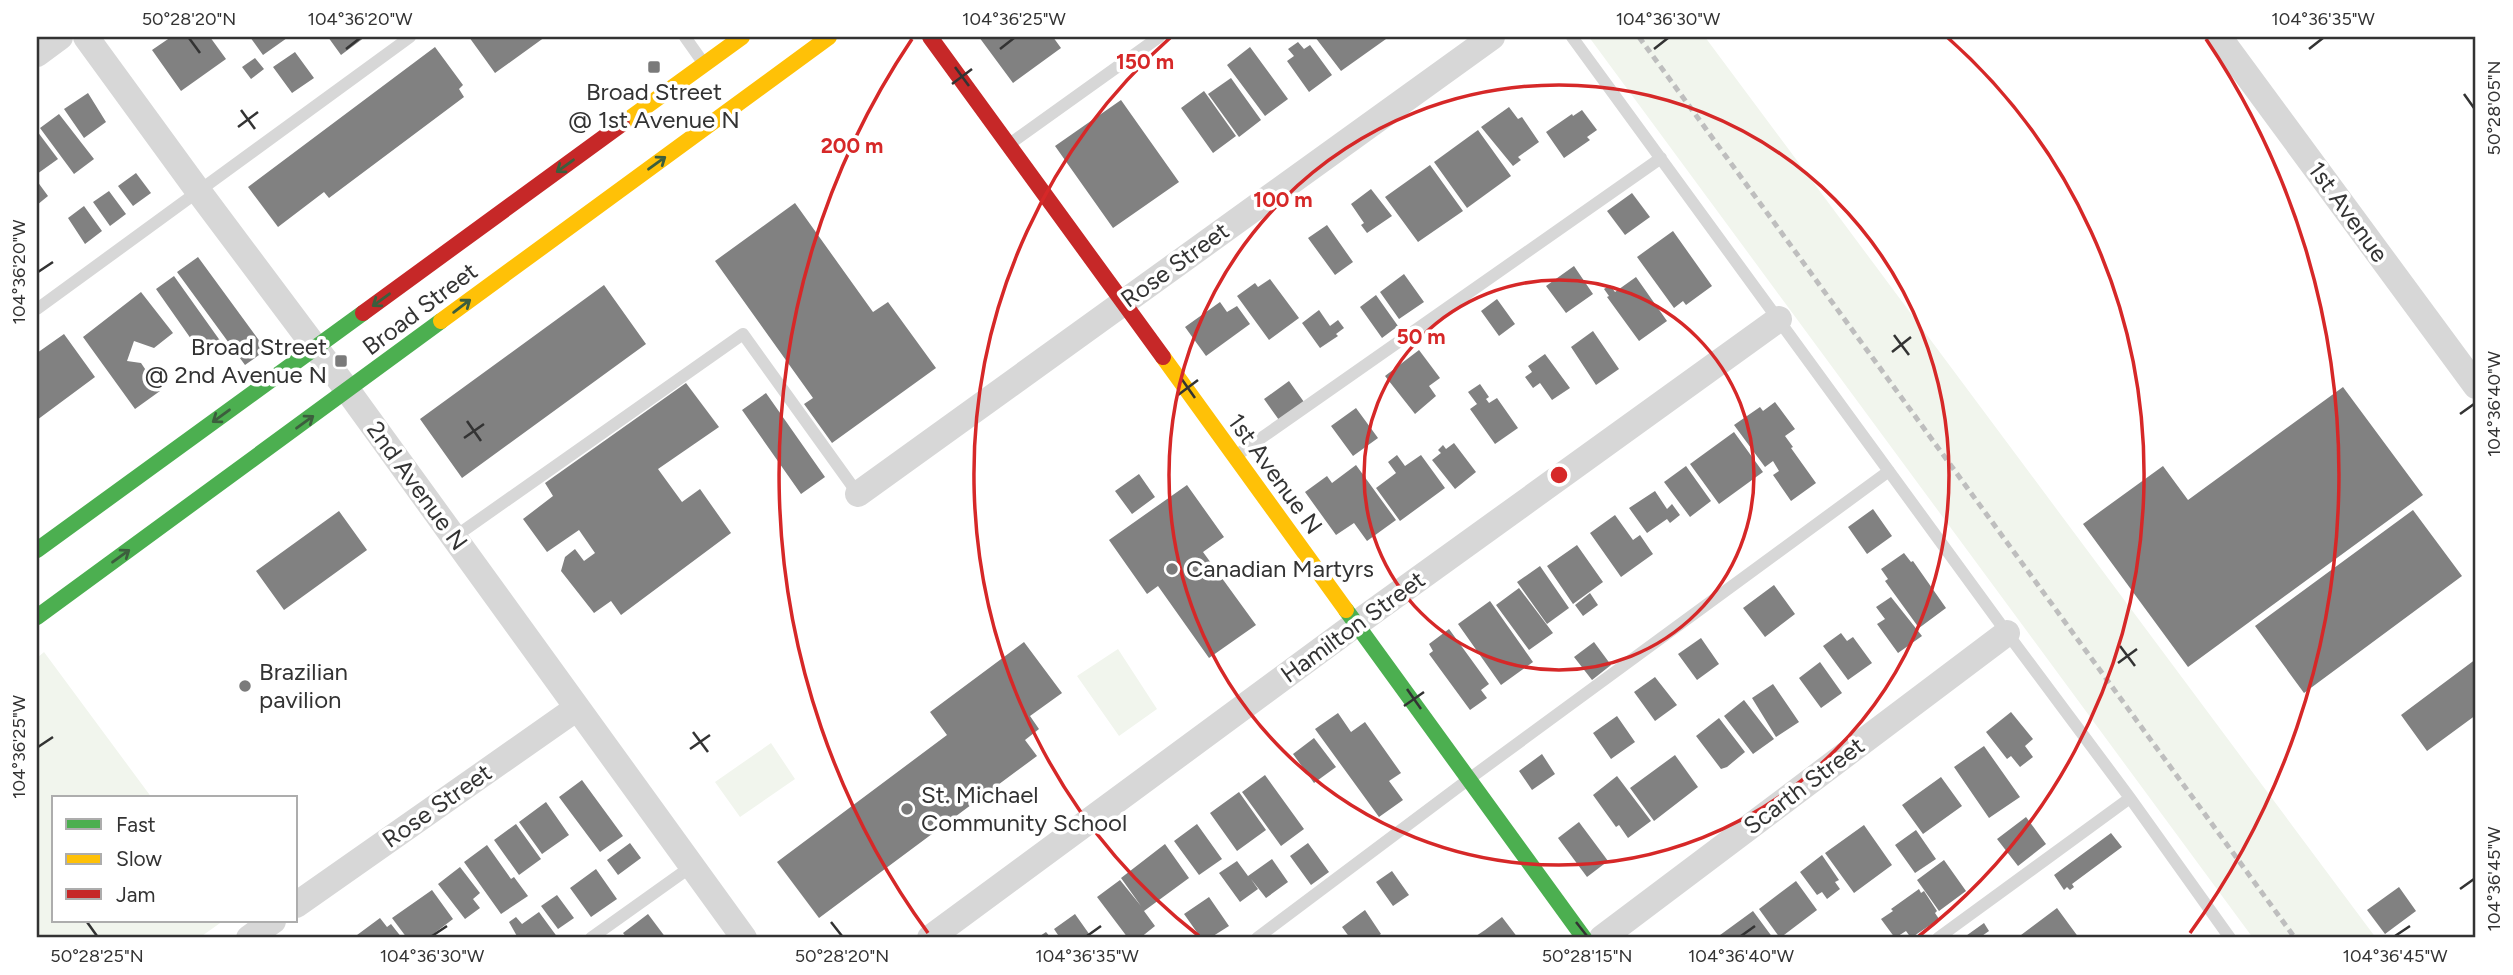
<svg xmlns="http://www.w3.org/2000/svg" width="2513" height="975" viewBox="0 0 2513 975" font-family="Figtree,sans-serif">
  <style>
    .green { fill: #f1f5ed }
    .building { fill: #818181 }
    .lines { fill: none; stroke-linecap: round; stroke-linejoin: round }
    .lane { stroke: #d7d7d7; stroke-width: 12 }
    .street { stroke: #d7d7d7; stroke-width: 26 }
    .fast { stroke: #4caf50; stroke-width: 16 }
    .slow { stroke: #ffc107; stroke-width: 16 }
    .jam { stroke: #c62828; stroke-width: 16 }
    .rail { stroke: #bebebe; stroke-width: 5; stroke-dasharray: 7 5; stroke-linecap: butt }
    .oneway { stroke: #3c5e3d }
    .ticks { fill: none; stroke: #333; stroke-width: 2.5 }
    .ring { fill: none; stroke: #d62828; stroke-width: 3.5 }
    .poi-dot { fill: #7a7a7a; stroke: #fff; stroke-width: 2.5 }
    .labels { text-anchor: middle; stroke-width: 7; stroke-linejoin: round; paint-order: stroke }
    .poi-label { font-size: 24px; fill: #333; stroke: #fff; text-anchor: start }
    .street-label { font-size: 24px; fill: #333; stroke: #fff }
    .centre { fill: #d62828; stroke: #fff; stroke-width: 3.5 }
    .ring-label { font-size: 21px; text-anchor: middle; font-weight: bold; fill: #d62828; stroke: #fff; stroke-width: 7; stroke-linejoin: round; paint-order: stroke }
    .neatline { fill: none; stroke: #333; stroke-width: 2.5 }
    .ticks-label { font-size: 18px; text-anchor: middle; fill: #333 }
  </style>
  <rect width="100%" height="100%" fill="#fff"/>
  <!-- green -->
  <path class="green" d="M1589 37H1705L2376 938H2253Z
    M1118 649 1157 709 1119 736 1077 676Z
    M44 652 152 798H54V921H223L199 938H37V658Z
    M771 743 795 779 740 817 715 782Z"/>
  <!-- building -->
  <path class="building" d="M171 37H210L226 59 181 91 152 50Z
    M250 37H286L287 38 263 55Z
    M328 37H365L341 55Z
    M469 37H545L495 73Z
    M979 37H1053L1061 48 1013 83Z
    M1315 37H1384L1386 39 1341 71Z
    M1298 42 1304 49 1310 45 1332 75 1309 92 1287 61 1294 56 1288 49Z
    M435 47 463 85 459 89 464 97 329 198 324 192 278 227 248 187Z
    M1250 47 1288 99 1265 116 1227 65Z
    M295 52 314 78 292 93 273 67Z
    M255 58 264 69 251 79 242 67Z
    M1231 78 1261 120 1239 137 1208 94Z
    M1204 91 1236 136 1213 153 1181 108Z
    M88 93 106 122 84 138 64 109Z
    M1121 100 1179 182 1113 228 1055 146Z
    M1509 107 1518 119 1522 117 1539 142 1518 157 1521 160 1513 166 1481 127Z
    M1582 110 1597 130 1587 137 1590 140 1564 158 1546 132 1572 114 1573 116Z
    M59 114 94 159 74 174 40 128Z
    M1478 130 1511 176 1467 208 1434 162Z
    M37 131 58 159 37 174Z
    M1430 165 1463 211 1418 242 1385 197Z
    M136 173 151 193 133 206 118 186Z
    M37 181 48 196 37 205Z
    M1371 189 1392 216 1367 233 1361 225 1364 223 1351 204Z
    M109 191 126 214 110 226 93 202Z
    M1632 193 1650 217 1625 235 1607 211Z
    M795 203 873 312 888 302 936 368 832 443 804 404 813 398 715 261Z
    M84 206 102 231 85 244 68 218Z
    M1327 225 1353 262 1335 275 1308 238Z
    M1673 231 1712 286 1686 305 1683 301 1674 308 1637 257Z
    M198 257 266 350 245 365 177 272Z
    M1574 266 1593 294 1566 313 1546 286Z
    M1404 274 1424 302 1399 319 1380 292Z
    M174 276 221 342 203 356 156 289Z
    M1636 277 1667 321 1639 341 1607 297 1609 296 1604 289 1610 285 1615 292Z
    M1270 279 1299 318 1269 340 1237 296 1255 283 1258 287Z
    M604 285 646 344 462 478 420 419Z
    M141 292 173 333 154 348 134 341 127 361 141 363 160 391 135 409 83 337Z
    M1376 295 1398 326 1382 338 1360 307Z
    M1497 299 1515 324 1499 336 1481 311Z
    M1220 302 1227 312 1237 306 1250 324 1206 356 1185 327Z
    M1319 310 1330 326 1338 320 1344 328 1336 334 1338 336 1320 348 1302 323Z
    M1593 331 1619 369 1596 385 1571 347Z
    M64 334 95 377 37 420V353Z
    M1419 350 1440 378 1429 386 1436 396 1415 414 1385 376Z
    M1545 354 1570 388 1552 400 1540 383 1533 388 1525 377 1532 372 1528 366Z
    M1289 381 1304 402 1279 420 1264 399Z
    M686 383 719 427 658 469 682 502 700 489 731 533 621 615 611 601 594 613 561 571 565 557 575 549 584 561 595 553 579 530 547 552 523 519 553 496 545 483Z
    M1480 384 1489 397 1486 399 1489 403 1497 398 1518 428 1495 444 1470 409 1477 404 1468 392Z
    M2343 387 2423 495 2188 667 2083 524 2163 466 2188 500Z
    M766 393 825 477 801 494 742 410Z
    M1775 402 1795 429 1785 436 1793 447 1791 448 1816 483 1791 501 1773 475 1779 471 1773 461 1765 467 1734 425 1760 407 1763 411Z
    M1356 408 1378 438 1353 456 1331 426Z
    M1734 432 1763 472 1719 504 1690 464Z
    M1454 443 1476 472 1455 489 1432 460 1441 453 1438 450 1443 445 1446 449Z
    M1397 455 1405 466 1421 455 1445 488 1400 521 1376 488 1396 473 1388 462Z
    M1356 465 1396 520 1367 541 1354 523 1336 535 1305 492 1327 476 1332 483Z
    M1686 466 1711 501 1690 517 1664 482Z
    M1139 474 1155 497 1132 514 1115 491Z
    M1187 485 1224 537 1203 552 1256 625 1209 658 1158 586 1147 594 1109 540Z
    M1655 491 1667 509 1672 504 1680 515 1670 523 1667 519 1647 533 1629 508Z
    M1873 509 1892 536 1867 554 1848 527Z
    M2413 510 2462 576 2304 693 2255 626Z
    M339 511 367 550 284 610 256 571Z
    M1615 515 1633 540 1640 535 1653 554 1621 577 1590 533Z
    M1577 545 1603 582 1573 604 1547 566Z
    M1904 553 1911 562 1913 561 1946 608 1919 628 1885 581 1888 579 1881 569Z
    M1540 566 1569 608 1547 624 1517 582Z
    M1774 585 1795 614 1765 637 1743 608Z
    M1519 588 1553 633 1529 650 1496 605Z
    M1590 593 1598 605 1583 616 1575 605Z
    M1891 597 1922 636 1898 653 1877 624 1885 619 1876 607Z
    M1490 601 1533 662 1501 685 1458 624Z
    M1449 629 1489 684 1481 690 1487 698 1470 710 1429 654 1433 651 1429 644Z
    M1841 633 1847 641 1853 637 1872 663 1848 680 1823 646Z
    M1701 638 1719 664 1697 680 1678 654Z
    M1024 642 1062 693 1030 716 1039 729 1025 740 1037 756 819 918 777 862 947 735 930 712Z
    M1594 642 1611 665 1592 680 1574 657Z
    M2476 659V715L2427 751 2401 715Z
    M1820 662 1842 693 1821 708 1799 678Z
    M1655 677 1677 705 1655 721 1634 692Z
    M1773 684 1799 722 1776 737 1752 698Z
    M1744 700 1774 739 1753 754 1724 716Z
    M2011 712 2033 739 2025 746 2033 757 2020 767 2011 756 2007 759 1986 732Z
    M1338 713 1351 732 1365 722 1401 773 1389 781 1403 800 1379 817 1315 729Z
    M1617 716 1635 742 1611 759 1593 733Z
    M1719 718 1745 752 1727 767 1721 769 1696 736Z
    M1314 738 1336 767 1314 783 1293 754Z
    M1984 746 2020 797 1989 818 1954 767Z
    M1542 754 1555 774 1532 790 1519 771Z
    M1675 755 1698 787 1654 821 1630 788Z
    M1265 775 1304 829 1281 846 1242 792Z
    M1617 776 1651 821 1628 838 1619 825 1616 827 1593 795Z
    M1941 777 1962 806 1923 834 1902 805Z
    M582 780 623 836 600 852 559 797Z
    M1239 792 1266 830 1237 851 1210 813Z
    M546 802 569 835 542 854 519 822Z
    M2026 817 2046 844 2018 866 1997 839Z
    M1579 822 1608 861 1587 877 1558 838Z
    M516 824 541 859 519 875 494 840Z
    M1197 824 1222 859 1199 875 1174 841Z
    M1864 825 1892 865 1854 893 1825 853Z
    M1916 830 1936 859 1915 873 1895 845Z
    M2111 833 2122 847 2072 884 2074 887 2070 890 2067 887 2064 890 2054 875Z
    M630 843 641 858 618 875 607 860Z
    M1308 843 1329 872 1311 885 1290 856Z
    M1165 844 1189 878 1144 911 1155 926 1140 938H1128L1097 897 1120 880 1141 906 1121 878Z
    M487 845 511 879 514 877 528 896 501 914 464 862Z
    M1822 855 1839 880 1835 882 1840 889 1827 899 1822 892 1817 895 1800 872Z
    M1272 859 1288 882 1266 898 1251 879 1258 889 1240 902 1219 873 1237 861 1248 876Z
    M1944 860 1966 891 1939 911 1917 880Z
    M460 867 480 893 473 899 480 908 465 919 438 884Z
    M596 869 617 899 591 917 570 888Z
    M1392 871 1409 895 1393 906 1376 882Z
    M1796 881 1817 910 1780 938 1759 909Z
    M2399 887 2416 911 2385 934 2367 910Z
    M1919 889 1921 893 1924 891 1937 911 1935 913 1939 919 1911 938 1906 931 1895 938 1881 919 1893 911 1891 909Z
    M432 890 453 919 428 938H407L392 918Z
    M557 895 574 918 558 929 541 906Z
    M1209 897 1229 926 1210 938H1201L1184 914Z
    M2057 908 2079 938H2024L2021 935Z
    M1365 910 1381 934 1375 938H1350L1342 927Z
    M1753 911 1773 938H1716Z
    M539 912 558 938H518L509 922 516 917 522 924Z
    M648 914 666 938H627L623 933Z
    M1075 914 1092 938H1060L1054 929Z
    M1502 917 1518 938H1473L1485 930Z
    M380 918 387 927 391 924 402 938H353Z
    M1984 923 1989 931 1979 938H1963Z
    M1046 932 1051 938H1037Z"/>
  <g class="lines">
    <!-- lane -->
    <path class="lane" d="M685 37 702 61
      M1572 37 2007 633 2130 798 2230 938
      M1011 143 1159 37
      M37 309 410 37
      M1237 455 1661 158
      M453 538 743 334 858 494
      M591 938 692 866
      M1257 938 1469 779 1889 471
      M1938 938 2130 798"/>
    <!-- street -->
    <path class="street" d="M86 37 199 192 348 391 744 938
      M2219 37 2476 386
      M37 54 60 37
      M858 494 1492 37
      M296 905 577 708
      M249 938 273 921
      M930 938 1356 624 1779 319
      M1602 938 2007 633"/>
    <!-- fast -->
    <path class="fast" d="M37 550 363 313
      M1346 610 1584 938
      M37 617 441 321"/>
    <!-- slow -->
    <path class="slow" d="M622 124 742 37
      M441 321 829 37
      M1163 357 1346 610"/>
    <!-- jam -->
    <path class="jam" d="M930 37 1163 357
      M363 313 622 124"/>
    <!-- rail -->
    <path class="rail" d="M1639 37 2295 938"/>
  </g>
  <!-- one-way arrows -->
  <defs><path id="oneway-shaft" d="M-6 0H5M1.5-3L5.5 0L1.5 3" fill="none" stroke-width="1.6" stroke-linecap="round" stroke-linejoin="round" transform="scale(1.75)"/></defs>
  <g class="oneway">
    <use href="#oneway-shaft" transform="translate(657 163) rotate(-36)"/>
    <use href="#oneway-shaft" transform="translate(565 166) rotate(144)"/>
    <use href="#oneway-shaft" transform="translate(381 300) rotate(144)"/>
    <use href="#oneway-shaft" transform="translate(462 306) rotate(-37)"/>
    <use href="#oneway-shaft" transform="translate(221 416) rotate(144)"/>
    <use href="#oneway-shaft" transform="translate(305 422) rotate(-36)"/>
    <use href="#oneway-shaft" transform="translate(121 556) rotate(-36)"/>
  </g>
  <!-- ticks -->
  <path class="ticks" d="M189 38 200 53M346 49 360 38M1000 49 1014 38M1654 49 1668 38M2309 49 2323 38M955 67 969 86M952 84 972 69M2464 94 2474 108M241 110 255 129M238 127 258 112M38 272 53 262M1894 335 1909 355M1892 352 1911 337M1181 378 1195 398M1178 395 1198 380M2460 414 2474 404M467 421 481 441M464 438 484 424M2120 646 2135 666M2118 663 2137 649M1407 689 1421 709M1404 706 1424 692M693 732 708 752M38 747 53 737M690 749 710 735M2460 889 2474 879M87 922 97 936M831 922 842 936M1576 922 1587 936M432 936 447 926M1087 936 1101 926M1741 936 1755 926M2395 936 2410 926"/>
  <!-- distance rings -->
  <g class="ring">
    <circle cx="1559" cy="475" r="195"/>
    <circle cx="1559" cy="475" r="390"/>
    <path d="M1199 936A585 585 0 0 1 1171 37M1947 37A585 585 0 0 1 1919 936"/>
    <path d="M928 933A780 780 0 0 1 912 39M2206 39A780 780 0 0 1 2190 933"/>
  </g>
  <!-- markers -->
  <g class="poi-dot">
    <rect x="647" y="60" width="14" height="14" rx="3.5"/>
    <rect x="334" y="354" width="14" height="14" rx="3.5"/>
    <circle cx="1172" cy="569" r="7"/>
    <circle cx="245" cy="686" r="7"/>
    <circle cx="907" cy="809" r="7"/>
  </g>
  <g class="labels">
    <!-- poi labels -->
    <g class="poi-label">
      <text x="654" y="100" text-anchor="middle">Broad Street<tspan x="654" dy="28">@ 1st Avenue N</tspan></text>
      <text x="327" y="355" text-anchor="end">Broad Street<tspan x="327" dy="28">@ 2nd Avenue N</tspan></text>
      <text x="1186" y="577">Canadian Martyrs</text>
      <text x="259" y="680">Brazilian<tspan x="259" dy="28">pavilion</tspan></text>
      <text x="921" y="803">St. Michael<tspan x="921" dy="28">Community School</tspan></text>
    </g>
    <!-- street labels -->
    <g class="street-label">
      <text transform="translate(2348 212) rotate(54)" y="8">1st Avenue</text>
      <text transform="translate(1175 265) rotate(-36)" y="8">Rose Street</text>
      <text transform="translate(420 309) rotate(-37)" y="8">Broad Street</text>
      <text transform="translate(1275 474) rotate(54)" y="8">1st Avenue N</text>
      <text transform="translate(417 486) rotate(54)" y="8">2nd Avenue N</text>
      <text transform="translate(1353 627) rotate(-36)" y="8">Hamilton Street</text>
      <text transform="translate(1804 786) rotate(-37)" y="8">Scarth Street</text>
      <text transform="translate(437 806) rotate(-35)" y="8">Rose Street</text>
    </g>
  </g>
  <circle cx="1559" cy="475" r="10" class="centre"/>
  <g class="ring-label">
    <text x="1145" y="69">150 m</text>
    <text x="852" y="153">200 m</text>
    <text x="1283" y="207">100 m</text>
    <text x="1421" y="344">50 m</text>
  </g>
  <!-- border -->
  <rect width="2513" height="975" fill="none" stroke="#ffffff" stroke-width="77"/>
  <!-- legend -->
  <rect x="52" y="796" width="245" height="126" fill="#ffffff" stroke="#adadad" stroke-width="2"/>
  <rect x="66" y="819" width="35" height="10" fill="#4caf50" stroke="#adadad" stroke-width="2"/>
  <text x="116" y="832" font-size="21" fill="#333333">Fast</text>
  <rect x="66" y="854" width="35" height="10" fill="#ffc107" stroke="#adadad" stroke-width="2"/>
  <text x="116" y="866" font-size="21" fill="#333333">Slow</text>
  <rect x="66" y="889" width="35" height="10" fill="#c62828" stroke="#adadad" stroke-width="2"/>
  <text x="116" y="902" font-size="21" fill="#333333">Jam</text>
  <rect x="38" y="38" width="2436" height="898" class="neatline"/>
  <g class="ticks-label">
    <text x="189" y="25">50°28'20"N</text>
    <text x="360" y="25">104°36'20"W</text>
    <text x="1014" y="25">104°36'25"W</text>
    <text x="1668" y="25">104°36'30"W</text>
    <text x="2323" y="25">104°36'35"W</text>
    <text transform="translate(2494 108) rotate(-90)" y="6">50°28'05"N</text>
    <text transform="translate(19 272) rotate(-90)" y="6">104°36'20"W</text>
    <text transform="translate(2494 404) rotate(-90)" y="6">104°36'40"W</text>
    <text transform="translate(19 747) rotate(-90)" y="6">104°36'25"W</text>
    <text transform="translate(2494 879) rotate(-90)" y="6">104°36'45"W</text>
    <text x="97" y="962">50°28'25"N</text>
    <text x="432" y="962">104°36'30"W</text>
    <text x="842" y="962">50°28'20"N</text>
    <text x="1087" y="962">104°36'35"W</text>
    <text x="1587" y="962">50°28'15"N</text>
    <text x="1741" y="962">104°36'40"W</text>
    <text x="2395" y="962">104°36'45"W</text>
  </g>
</svg>
